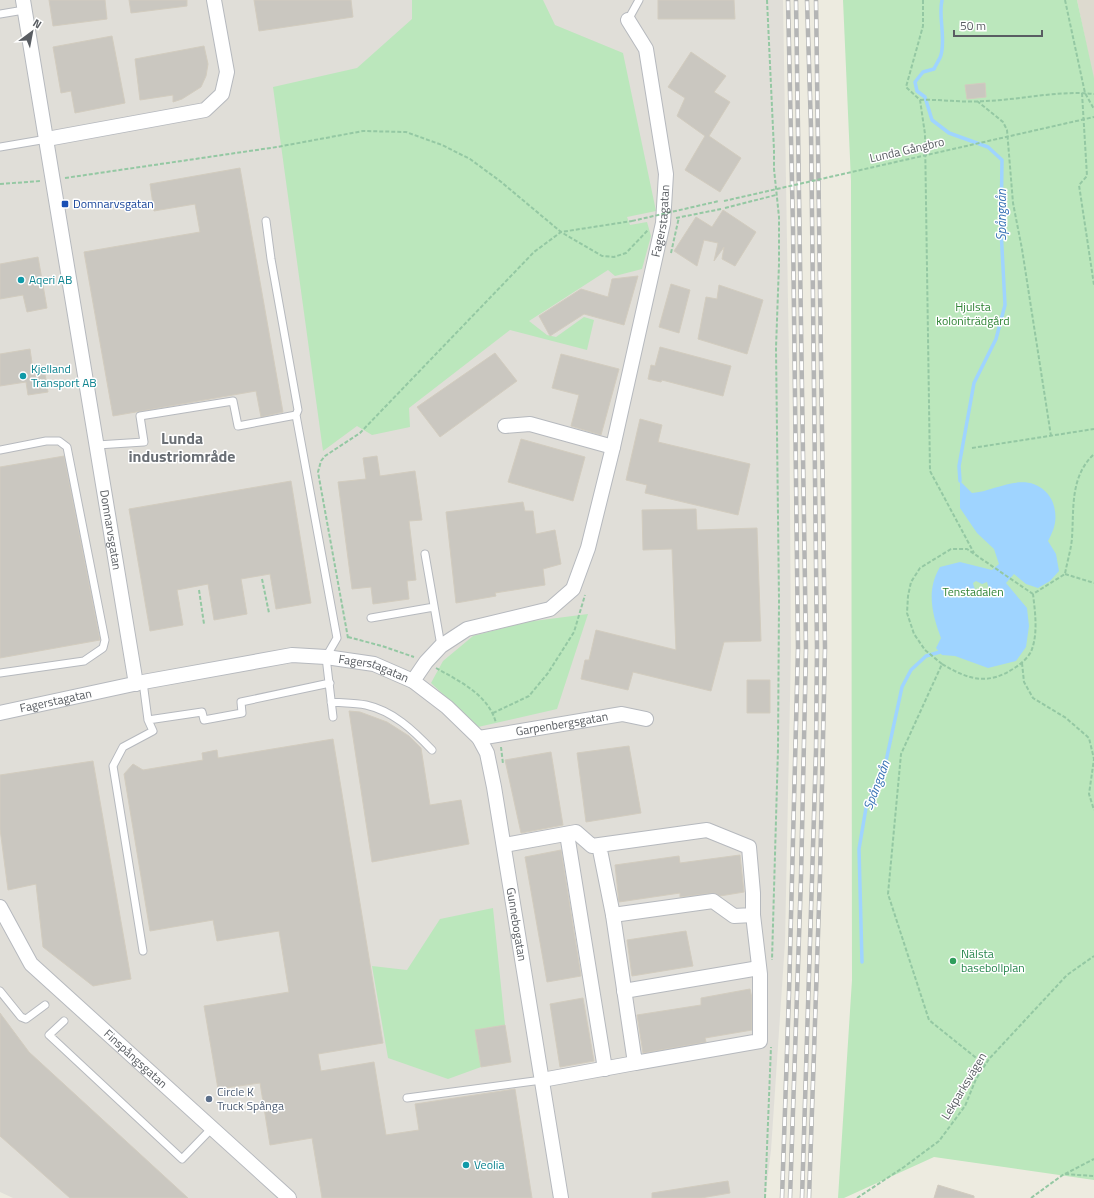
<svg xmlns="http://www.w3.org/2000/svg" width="1094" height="1198" viewBox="0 0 1094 1198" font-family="'Titillium Web',sans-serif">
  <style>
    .industrial { fill: #e0ded8 }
    .education { fill: #dddacf }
    .green { fill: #bbe7bc }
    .water { fill: #9fd4ff; fill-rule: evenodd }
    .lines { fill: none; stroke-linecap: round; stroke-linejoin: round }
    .stream { stroke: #9fd4ff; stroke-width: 3.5 }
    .building { fill: #cac7c0; stroke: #d2ccbf }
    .service-casing { stroke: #b6b9be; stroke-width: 9 }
    .minor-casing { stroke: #b6b9be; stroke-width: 16 }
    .path { stroke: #94c8a3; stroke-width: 2; stroke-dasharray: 4 2; stroke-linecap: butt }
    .service { stroke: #fff; stroke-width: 7 }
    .minor { stroke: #fff; stroke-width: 14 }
    .rail-casing { stroke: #b4b5b5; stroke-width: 4.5 }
    .rail { stroke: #fff; stroke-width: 3; stroke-dasharray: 9; stroke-linecap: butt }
    .path-bridge { stroke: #94c8a3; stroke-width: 2; stroke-dasharray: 4 2; stroke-linecap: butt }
    .transit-dot { fill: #1a4fb4; stroke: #fff; stroke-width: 1.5 }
    .culture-dot { fill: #0f9aa8; stroke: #fff; stroke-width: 1.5 }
    .leisure-dot { fill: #2e9e5b; stroke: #fff; stroke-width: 1.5 }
    .service-dot { fill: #5c6f8a; stroke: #fff; stroke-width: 1.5 }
    .labels { text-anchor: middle; stroke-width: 3; stroke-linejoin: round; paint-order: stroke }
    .street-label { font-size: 12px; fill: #595d62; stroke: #fff }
    .transit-label { font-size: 12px; fill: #164399; stroke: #fff; text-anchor: start }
    .culture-label { font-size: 12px; fill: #0d838f; stroke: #fff; text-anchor: start }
    .park-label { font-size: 12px; fill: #2f8335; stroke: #fff }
    .leisure-label { font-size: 12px; fill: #27864d; stroke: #fff; text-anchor: start }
    .service-label { font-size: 12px; fill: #4e5e75; stroke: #fff; text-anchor: start }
    .water-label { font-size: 13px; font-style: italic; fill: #3873b6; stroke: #fff }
    .district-label { font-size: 16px; font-weight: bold; fill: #6a6f75; stroke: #fff }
  </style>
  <rect width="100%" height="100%" fill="#edebe0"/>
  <!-- industrial -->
  <path class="industrial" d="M0 0H783L789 363 791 649 785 942 771 1150 765 1198H13L0 1192Z"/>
  <!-- education -->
  <path class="education" d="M1077 0H1094V78L1093 77Z"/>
  <!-- green -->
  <path class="green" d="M412 0H543L555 25 623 53 656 211 627 217 630 225 647 222 651 236 642 269 615 276 608 270 529 321 547 335 556 337 584 317 594 320 587 350 510 330 409 408 410 427 372 435 357 426 323 451 273 87 357 68 412 19Z
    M843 0H1077L1094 78V1180L934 1157 844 1198H838L852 980 851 181Z
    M588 614 557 709 478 727 431 683 443 661 473 636 526 622Z
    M493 908 505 1025 475 1030 481 1067 448 1079 388 1058 372 966 407 970 440 919Z"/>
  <!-- water -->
  <path class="water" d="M960 481 972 493C996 491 1024 471 1045 491 1049 495 1051 498 1053 503 1058 518 1055 528 1048 541L1056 554 1059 571 1050 581 1038 588 1026 584 1014 574 1006 583 1027 608 1029 626 1026 647 1016 661 988 668 955 656 942 655 936 648 941 638C932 614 926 590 940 567L960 562 992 570 999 564 994 549 977 533 960 508ZM976 581 982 584 987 582 990 592 987 597C978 596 975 592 973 583Z"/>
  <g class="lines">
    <!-- stream -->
    <path class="stream" d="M942 0C938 18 946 36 941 55 940 59 936 64 934 69L923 72 915 82 917 91 925 97 932 120 949 133 988 147 1002 160 1001 229 1005 305 996 339 974 383 959 466 960 481
      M862 962 859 849 866 808 886 761 902 687 911 670 926 656 940 652"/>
  </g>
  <!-- building -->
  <path class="building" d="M49 0H105L107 19 53 26Z
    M129 0H187V6L131 13Z
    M254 0H351L353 17 259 31Z
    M658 0H734L735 19H658Z
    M112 36 125 103 75 113 71 91 61 93 53 47Z
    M204 46 208 64 206 76 201 87 182 99 173 102V95L140 100 135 59Z
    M691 52 726 76 714 92 730 102 709 136 741 158 720 192 685 170 705 136 677 116 685 98 668 87Z
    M985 83 986 97 967 99 965 85Z
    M240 168 283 412 261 417 256 391 113 416 84 252 200 232 195 204 154 211 150 184Z
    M723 210 756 232 735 266 722 259 724 247 714 261 718 243 704 240 697 266 674 251 696 217 712 227Z
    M38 257 47 308 27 312 23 295 0 299V264Z
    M638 276 624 325 584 314 550 336 539 316 581 289 608 297 612 279Z
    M671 284 690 290 679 333 659 327Z
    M719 285 763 300 747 354 698 339 706 297 717 299Z
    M660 347 731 366 723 396 662 380 661 382 648 379 651 365 655 366Z
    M30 349 33 370 44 368 48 392 28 395 26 382 0 386V354Z
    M495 353 517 381 440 437 417 407Z
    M561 354 619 369 601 435 571 426 579 395 552 388Z
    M640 419 662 425 658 442 750 464 738 515 645 493 647 485 626 480Z
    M521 439 585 457 573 501 508 482Z
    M64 456 100 640 0 658V467Z
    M377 456 380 476 415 471 422 520 409 521 416 580 407 581 409 599 373 604 371 587 352 589 338 482 366 479 363 458Z
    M291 481 311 603 276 609 270 574 241 579 247 614 214 620 208 584 177 590 183 625 150 631 129 509Z
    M523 502 525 511H533L536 534 555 530 561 564 543 569 545 585 495 593 496 596 456 603 446 512Z
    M696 509 697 530 757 528 761 641 724 642 711 691 633 672 628 690 581 679 585 660H589L596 630 676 650 672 549 643 550 642 510Z
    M747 680H770V713H747Z
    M349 711 360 712 387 722 409 736 421 748 430 805 461 800 469 844 372 862Z
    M333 739 383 1043 318 1054 321 1071 374 1062 386 1135 419 1130 415 1104 515 1089 532 1198H322L312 1138 270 1145 260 1083 218 1089 204 1006 289 992 279 931 217 941 213 920 150 931 124 774 133 764 143 770 203 760 202 753 217 750 218 758Z
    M629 746 641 813 586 822 577 753Z
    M551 752 563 825 521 833 505 760Z
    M93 761 131 979 93 986 43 947 36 884 8 890 0 829V775Z
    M561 850 581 976 547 982 525 857Z
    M740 855 744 892 720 896 712 893 680 897V893L619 902 615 865 679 856 680 863Z
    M686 931 693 966 632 976 627 940Z
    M750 989 752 998V1030L705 1038 706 1042 643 1053 637 1015 701 1005V998Z
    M583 998 594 1061 560 1067 550 1004Z
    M0 1013 29 1052 188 1198H70L0 1136Z
    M505 1025 511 1062 481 1067 475 1030Z
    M728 1181 730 1193 701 1198H652V1193Z
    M938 1185 974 1196V1198H934Z"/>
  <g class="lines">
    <defs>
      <path id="service" d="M0 14 24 10
        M628 20 639 0
        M0 147 47 139
        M296 415 337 638 326 657 333 717
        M97 445 144 442 140 416 233 401 238 426 296 415 298 410 271 259 266 221
        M0 450 46 441H59L67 447 105 640 103 648 84 661 0 673
        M425 554 441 646
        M371 618 434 607
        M143 682 148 720 202 712 204 720 242 713 241 702 330 683
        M331 702C343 703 355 703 366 705 393 711 413 730 432 750
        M143 951 113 766 123 747 153 731 148 720
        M0 991 21 1017 26 1019 45 1005
        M64 1021 49 1035 182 1159 212 1128
        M407 1098 542 1080"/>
      <g id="minor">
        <path id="s1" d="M23 0 136 684"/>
        <path d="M47 139 205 110 222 94 227 72 214 0"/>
        <path d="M505 426 530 424 613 447"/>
        <path id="s2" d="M413 681 426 662 441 646 467 629 550 609 573 589 588 548 613 447 663 223 666 174 646 49 628 20"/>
        <path id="s3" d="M0 713 143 682 292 655 326 657 374 664 413 681 447 707 479 738 487 753 494 787 561 1198"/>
        <path id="s4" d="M479 738 622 714 646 719"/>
        <path d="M567 834 605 1069"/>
        <path d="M504 845 576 832 592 846 707 830 749 847 753 893V915L734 916 713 901 613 915 599 845"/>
        <path id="s5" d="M0 907 31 964 289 1198"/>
        <path d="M613 915 635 1063 760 1041V974L753 915"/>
        <path d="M624 991 759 968"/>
        <path d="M542 1080 635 1063"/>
      </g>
    </defs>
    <!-- service casing -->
    <use href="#service" class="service-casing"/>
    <!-- minor casing -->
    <use href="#minor" class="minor-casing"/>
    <!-- path -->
    <path class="path" d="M767 0 774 150V169L779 217V264L776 348 779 601 778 749 772 960
      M923 0V26L906 87 920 100 925 134 930 471 974 553
      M1065 0 1085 93 1094 109
      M1082 93 1087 176 1079 185 1094 285
      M920 100C941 99 963 103 984 101 1020 100 1058 90 1094 94
      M977 101 1003 122 1007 130 1013 203 1022 249 1051 436
      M65 178 277 147 363 131 406 132 442 145 470 159 500 181 561 232 602 256 614 257 626 253 648 230
      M0 184 41 181
      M725 208 776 195
      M676 218 721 209
      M671 253 679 217
      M972 448 1094 429
      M1065 574 1094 583
      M262 579 269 613
      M199 590 204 624
      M348 637 382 646 414 657
      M348 638 318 472 321 461 325 456 360 433 534 252 561 232 632 221
      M1022 663 1024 682 1033 698 1066 718 1089 738 1094 759 1089 794 1094 810
      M942 664 925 650 914 634 907 613 908 596 911 582 920 568 951 549H967L1033 594
      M436 668C459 681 489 695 496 723
      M493 713 529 696 548 673 574 632 585 595
      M501 747 503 764
      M985 1065 929 1020 888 894 901 754 942 664C969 680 988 686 1016 667 1022 663 1030 656 1032 649 1038 632 1035 611 1033 594L1065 574C1067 562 1071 550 1072 538 1074 507 1070 477 1094 454
      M1065 1174 1094 1159
      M765 1198 771 1047
      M857 1198 904 1167 939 1141 965 1106 976 1079 989 1059 1067 975 1094 956
      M1031 1198 1064 1174 1094 1176"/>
    <!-- service -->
    <use href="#service" class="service"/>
    <!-- minor -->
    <use href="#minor" class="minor"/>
    <defs>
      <path id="rail" d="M782 1198 789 993 798 648 793 229 788 0
        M790 1198 801 878 806 649 796 0
        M802 1198 816 751 817 649 811 128 807 0
        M809 1198 820 876 825 648 816 0"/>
    </defs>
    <!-- rail casing -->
    <use href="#rail" class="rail-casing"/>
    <!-- rail -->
    <use href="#rail" class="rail"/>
    <!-- path-bridge -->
    <path class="path-bridge" d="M724 201 1094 117
      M632 221 719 201"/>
  </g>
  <!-- markers -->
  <rect class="transit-dot" x="61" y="200" width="8" height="8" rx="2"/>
  <g class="culture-dot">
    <circle cx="21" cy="280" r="4"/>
    <circle cx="23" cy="376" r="4"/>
    <circle cx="466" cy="1165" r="4"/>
  </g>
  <circle class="leisure-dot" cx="953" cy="961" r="4"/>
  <circle class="service-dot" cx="209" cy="1099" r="4"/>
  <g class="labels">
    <!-- street labels -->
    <g class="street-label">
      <text transform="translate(907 150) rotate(-13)" y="4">Lunda Gångbro</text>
      <text dy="4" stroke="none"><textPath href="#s2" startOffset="571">Fagerstagatan</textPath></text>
      <text dy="4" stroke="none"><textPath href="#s1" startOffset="537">Domnarvsgatan</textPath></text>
      <text dy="4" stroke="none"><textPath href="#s3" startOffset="381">Fagerstagatan</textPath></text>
      <text dy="4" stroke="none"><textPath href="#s3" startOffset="57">Fagerstagatan</textPath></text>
      <text dy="4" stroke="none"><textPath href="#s4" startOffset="84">Garpenbergsgatan</textPath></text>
      <text dy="4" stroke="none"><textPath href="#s3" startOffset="701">Gunnebogatan</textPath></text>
      <text dy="4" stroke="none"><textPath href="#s5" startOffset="206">Finspångsgatan</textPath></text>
      <text transform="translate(964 1086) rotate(-59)" y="4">Lekparksvägen</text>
    </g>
    <!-- transit labels -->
    <g class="transit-label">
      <text x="73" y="208">Domnarvsgatan</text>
    </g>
    <!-- culture labels -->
    <g class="culture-label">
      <text x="29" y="284">Aqeri AB</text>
      <text x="31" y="373">Kjelland<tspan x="31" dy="14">Transport AB</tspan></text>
      <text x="474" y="1169">Veolia</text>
    </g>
    <!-- park labels -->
    <g class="park-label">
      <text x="973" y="311">Hjulsta<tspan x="973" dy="14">koloniträdgård</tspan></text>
      <text x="973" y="596">Tenstadalen</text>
    </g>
    <!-- leisure labels -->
    <g class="leisure-label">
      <text x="961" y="958">Nälsta<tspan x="961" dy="14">basebollplan</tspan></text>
    </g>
    <!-- service labels -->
    <g class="service-label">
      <text x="217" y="1096">Circle K<tspan x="217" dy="14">Truck Spånga</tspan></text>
    </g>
    <!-- water labels -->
    <g class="water-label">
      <text transform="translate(1001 215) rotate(-90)" y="5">Spångaån</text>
      <text transform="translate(876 785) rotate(-69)" y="5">Spångaån</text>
    </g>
    <!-- district labels -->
    <g class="district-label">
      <text x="182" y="444">Lunda<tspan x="182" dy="18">industriområde</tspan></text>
    </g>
  </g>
  <!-- north arrow -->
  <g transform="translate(32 32) rotate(32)" stroke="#ffffff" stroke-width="3" paint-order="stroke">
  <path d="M0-3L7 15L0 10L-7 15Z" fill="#595d62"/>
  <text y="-6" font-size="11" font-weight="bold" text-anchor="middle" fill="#595d62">N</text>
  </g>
  <!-- scale -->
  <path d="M954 30v6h88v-6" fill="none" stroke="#595d62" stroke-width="2"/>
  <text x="960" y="30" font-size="12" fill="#595d62" stroke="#ffffff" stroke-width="3" paint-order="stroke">50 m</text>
</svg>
